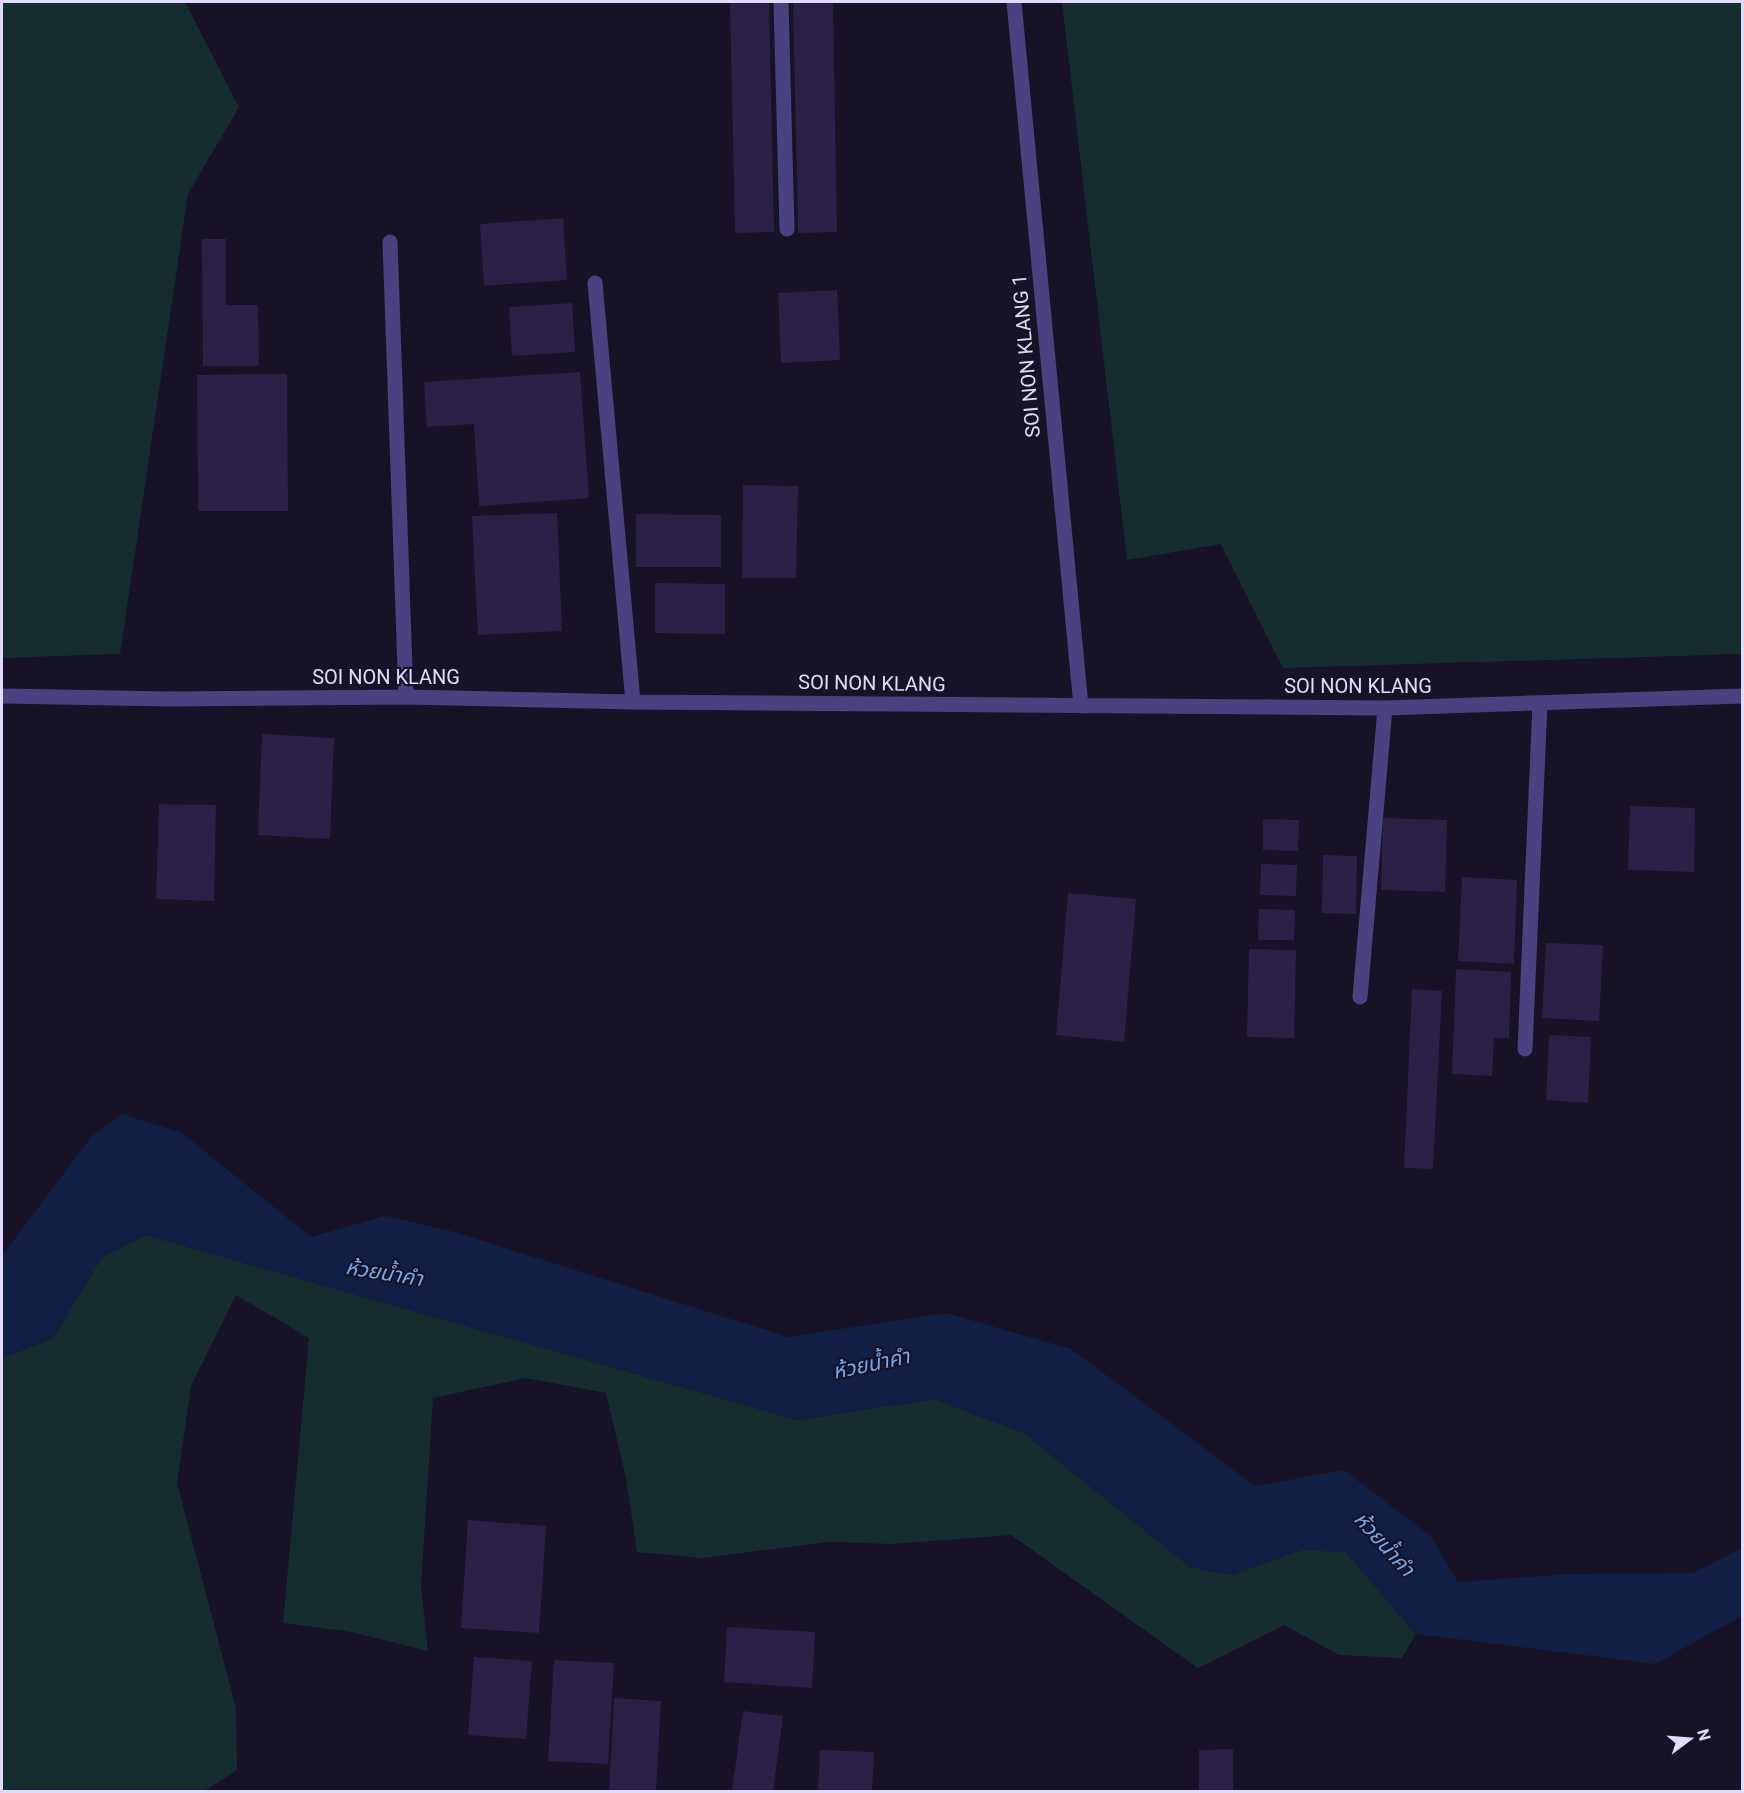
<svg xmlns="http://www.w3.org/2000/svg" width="1744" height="1793" viewBox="0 0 1744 1793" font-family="Roboto,'Noto Sans Thai',sans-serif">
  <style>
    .green { fill: #152d2f }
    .water { fill: #121f45 }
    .building { fill: #2b2045 }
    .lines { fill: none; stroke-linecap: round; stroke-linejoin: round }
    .minor { stroke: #4a4280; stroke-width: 15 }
    .labels { text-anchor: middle; stroke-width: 4.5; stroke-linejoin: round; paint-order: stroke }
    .street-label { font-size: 20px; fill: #e1dafb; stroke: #171226 }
    .water-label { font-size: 21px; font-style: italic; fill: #72a9f1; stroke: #171226 }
  </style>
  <rect width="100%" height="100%" fill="#171226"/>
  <!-- green -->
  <path class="green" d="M2 2H185L239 107 188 194 120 654 2 658Z
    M1062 2H1742V654L1283 668 1221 544 1127 560Z
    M146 1235 797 1420 934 1399 1024 1433 1190 1567 1232 1575 1301 1550 1346 1552 1416 1634 1402 1658 1339 1655 1284 1625 1198 1668 1011 1535 892 1544 829 1542 702 1558 637 1552 626 1478 606 1393 526 1378 433 1398 421 1586 428 1651 351 1632 283 1623 309 1338 236 1295 191 1386 177 1483 236 1708 237 1770 204 1791 2 1792V1358L53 1338 102 1257Z"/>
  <!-- water -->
  <path class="water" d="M122 1114 182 1133 311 1237 385 1216 451 1231 788 1337 946 1313 1071 1349 1255 1486 1344 1470 1431 1536 1458 1582 1568 1574 1693 1573 1742 1548V1616L1655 1664 1416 1634 1346 1552 1301 1550 1232 1575 1190 1567 1024 1433 934 1399 797 1420 146 1235 102 1257 53 1338 2 1358V1256L91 1137Z"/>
  <!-- building -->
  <path class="building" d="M730 2H769L774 232 735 233Z
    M793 2H833L837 232 798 233Z
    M563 218 567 280 484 286 480 224Z
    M202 239H226V305H258L259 366H203Z
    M837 290 840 360 781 363 778 293Z
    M572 303 575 352 512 356 509 307Z
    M580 372 589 498 479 506 474 424 427 427 424 382Z
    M287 374 288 511H198L197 375Z
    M743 485 798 486 796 578H742Z
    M557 513 562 631 478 635 472 516Z
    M636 514 721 515V567H636Z
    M655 583 725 584V634L655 633Z
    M262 734 334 738 330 839 258 835Z
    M159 804 216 805 214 901 156 899Z
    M1630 806 1695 808 1694 872 1628 870Z
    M1383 818 1447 820 1445 892 1381 890Z
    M1263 819 1299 820 1298 851 1263 850Z
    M1323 855 1357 856 1356 914 1322 913Z
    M1261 864 1297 865 1296 896 1260 895Z
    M1462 877 1517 880 1514 964 1458 961Z
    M1068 893 1136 899 1124 1042 1056 1035Z
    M1259 909 1295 910 1294 940H1258Z
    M1546 943 1603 945 1599 1021 1542 1018Z
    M1249 949 1296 950 1294 1038 1247 1037Z
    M1456 969 1511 972 1509 1038H1494L1492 1076 1452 1074Z
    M1412 989 1442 991 1433 1169 1404 1168Z
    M1549 1035 1591 1037 1588 1103 1546 1100Z
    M468 1520 546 1526 539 1633 461 1628Z
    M727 1627 815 1632 812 1688 724 1682Z
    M474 1657 532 1661 526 1739 468 1735Z
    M554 1660 614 1663 608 1764 548 1761Z
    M614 1698 661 1701 656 1792H609Z
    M743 1711 783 1716 773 1792 732 1790Z
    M1233 1749V1792H1199V1750Z
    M820 1750 874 1752 872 1792H818Z"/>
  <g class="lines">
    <!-- minor -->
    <path class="minor" d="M781 2 787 229
      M1014 2 1081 706
      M390 242 406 697
      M595 283 633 702
      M2 696 171 699 406 697 633 702 1385 708 1742 696
      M1360 997 1385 708
      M1525 1049 1540 703"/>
  </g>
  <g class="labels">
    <!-- street labels -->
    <g class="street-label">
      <text transform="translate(1026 356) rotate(-95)" y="7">SOI NON KLANG 1</text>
      <text x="386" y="684">SOI NON KLANG</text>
      <text transform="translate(872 683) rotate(1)" y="7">SOI NON KLANG</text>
      <text x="1358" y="693">SOI NON KLANG</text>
    </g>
    <!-- water labels -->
    <g class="water-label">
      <text transform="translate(384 1273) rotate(9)" y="7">ห้วยน้ำคำ</text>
      <text transform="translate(871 1364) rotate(-12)" y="7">ห้วยน้ำคำ</text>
      <text transform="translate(1384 1544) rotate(48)" y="7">ห้วยน้ำคำ</text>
    </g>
  </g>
  <!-- border -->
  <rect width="1744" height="1793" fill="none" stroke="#e1dafb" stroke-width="6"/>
  <!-- north arrow -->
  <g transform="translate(1690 1739) rotate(74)" stroke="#171226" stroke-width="4.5" paint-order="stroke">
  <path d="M0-4.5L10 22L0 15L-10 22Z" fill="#e1dafb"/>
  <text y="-9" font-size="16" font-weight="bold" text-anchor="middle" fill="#e1dafb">N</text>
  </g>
</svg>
